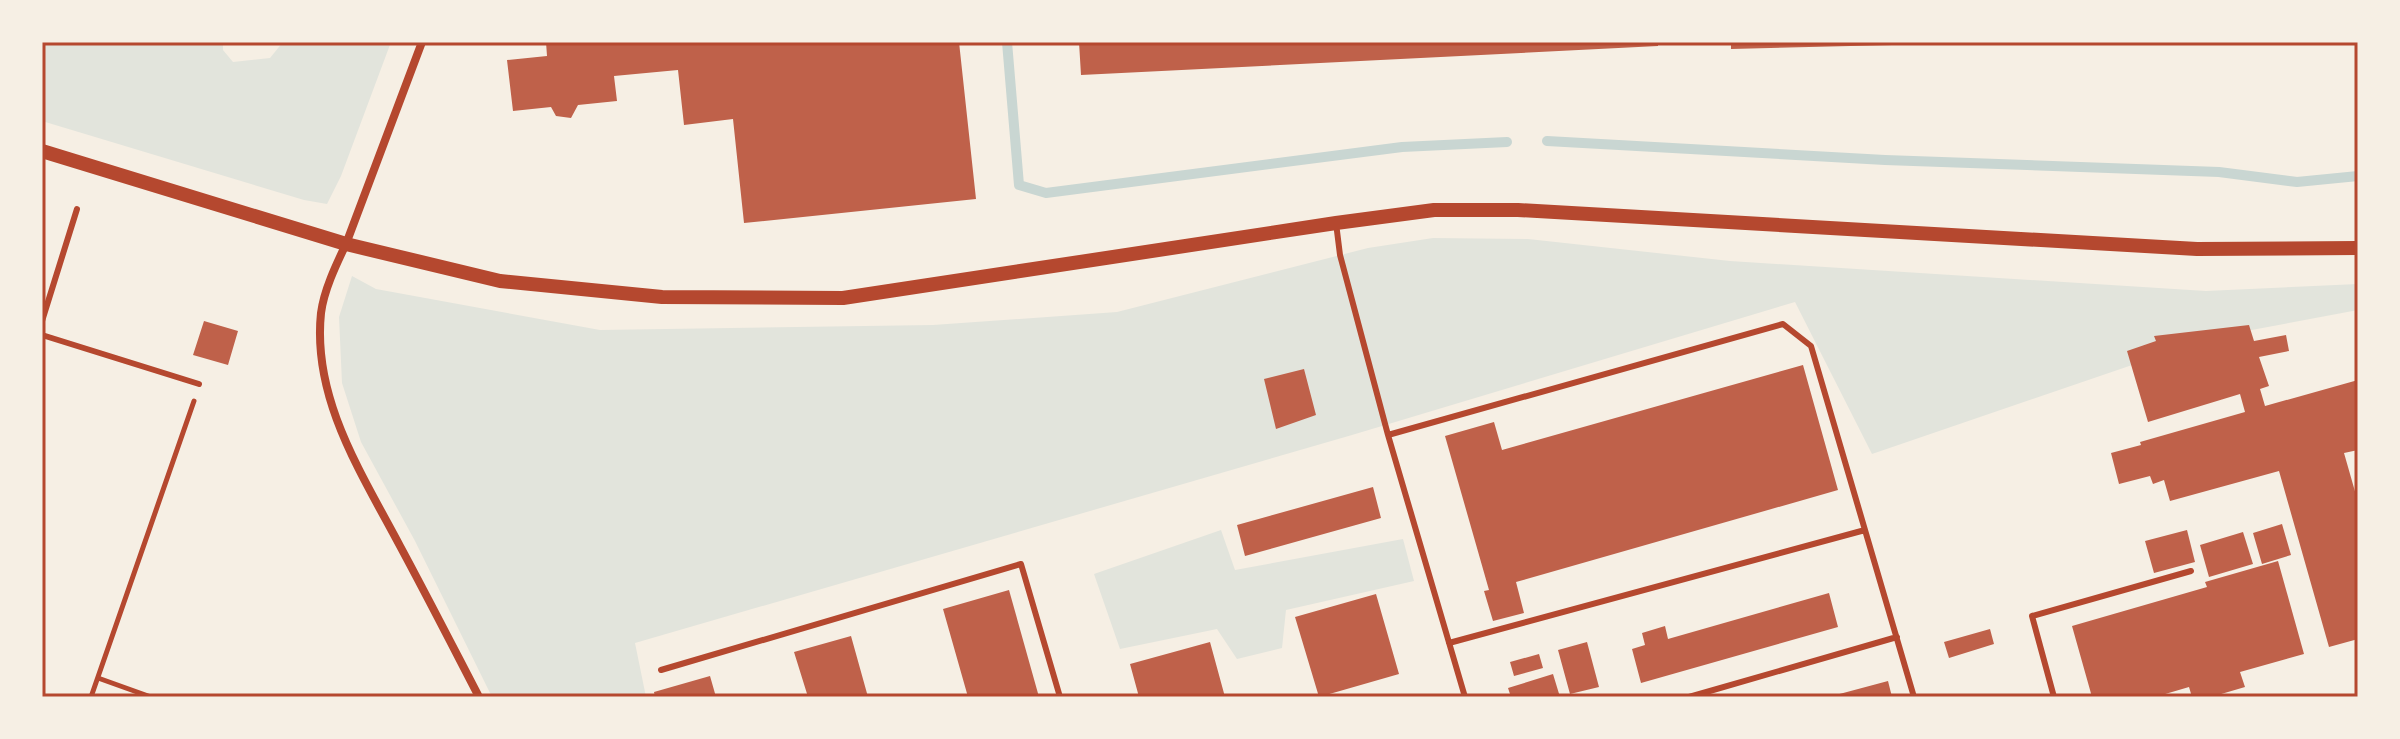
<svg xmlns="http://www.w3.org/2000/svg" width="2400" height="739" viewBox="0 0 2400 739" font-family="Commissioner,sans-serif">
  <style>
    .green { fill: #e2e4dc }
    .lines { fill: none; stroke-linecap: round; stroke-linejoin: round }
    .stream { stroke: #c9d6d2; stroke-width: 10 }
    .building { fill: #bf614a }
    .path { stroke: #b5482f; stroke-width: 5 }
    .service { stroke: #b5482f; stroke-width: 6 }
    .minor { stroke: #b5482f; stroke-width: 8 }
    .tertiary { stroke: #b5482f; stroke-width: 14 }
    .neatline { fill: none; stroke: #b5482f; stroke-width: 3 }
  </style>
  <rect width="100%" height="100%" fill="#f6efe4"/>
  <!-- green -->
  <path class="green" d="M42 42H223V50L233 62 270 58 283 42H391L341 176 327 204 304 200 42 121Z
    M1433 238 1528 239 1730 261 2206 291 2358 284V310L2214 337 1872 454 1795 302 1352 435 635 643 646 697H492L415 541 361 442 342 383 339 317 352 276 376 289 600 330 933 325 1117 312 1368 248Z
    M1221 530 1235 570 1403 539 1414 581 1286 610 1282 648 1237 659 1217 629 1120 649 1094 574Z"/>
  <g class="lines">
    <!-- stream -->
    <path class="stream" d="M1007 42 1019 185 1046 193 1402 147 1507 142
      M1547 141 1885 160 2219 172 2297 182 2358 176"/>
  </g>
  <!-- building -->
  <path class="building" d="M546 42H959L976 199 744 223 733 119 684 125 678 70 614 76 617 101 578 105 571 118 556 116 551 107 513 111 507 60 547 56Z
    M1079 42H1658V46L1081 75Z
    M1731 42H1892V45L1731 49Z
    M204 321 238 331 228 365 193 355Z
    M2249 325 2254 341 2286 335 2289 351 2259 357 2269 386 2260 389 2265 406 2358 380V450L2344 453 2358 502V639L2329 647 2279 471 2170 501 2164 480 2153 484 2150 476 2119 484 2111 453 2141 445 2140 442 2245 412 2240 394 2148 422 2127 351 2156 341 2154 336Z
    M1803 365 1838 490 1516 582 1524 613 1493 621 1484 591 1489 590 1445 436 1494 422 1502 450Z
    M1304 369 1316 415 1276 429 1264 379Z
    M1373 487 1381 518 1245 556 1237 525Z
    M2282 524 2291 555 2262 564 2253 533Z
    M2187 530 2195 562 2154 573 2145 541Z
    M2243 532 2253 564 2209 577 2200 545Z
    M2278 561 2304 654 2240 672 2245 687 2211 697H2192L2189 687 2155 697H2092L2072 626 2207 587 2205 582Z
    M1009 590 1039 697H968L943 609Z
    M1829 593 1838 627 1641 683 1632 649 1645 645 1642 633 1665 626 1668 639Z
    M1376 594 1399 674 1319 697 1295 617Z
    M1990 629 1994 644 1949 658 1944 642Z
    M851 636 868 697H808L794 652Z
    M1210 642 1225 697H1139L1130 664Z
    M1587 642 1599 687 1570 694 1558 650Z
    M1539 654 1543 668 1514 676 1510 662Z
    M1553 674 1560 697H1511L1508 688Z
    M710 676 716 697H655L654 692Z
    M1888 681 1892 697H1832V696Z"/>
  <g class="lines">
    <!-- path -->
    <path class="path" d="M98 678 151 697
      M91 697 194 401"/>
    <!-- service -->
    <path class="service" d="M1336 223 1340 255 1388 435 1465 697
      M42 321 77 209
      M42 335 199 384
      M1388 435 1783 324 1811 346 1914 697
      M1449 643 1865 530
      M661 670 1021 564 1060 697
      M1689 697 1897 637
      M2054 697 2032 616 2191 571
      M2356 697 2358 696"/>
    <!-- minor -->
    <path class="minor" d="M422 42 346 244C336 265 324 290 321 313 312 399 362 474 400 546 427 596 453 647 479 697"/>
    <!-- tertiary -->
    <path class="tertiary" d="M42 151 346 244 500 281 662 297 843 298 1336 223 1434 210H1518L2197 249 2358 248"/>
  </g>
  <!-- border -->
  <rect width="2400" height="739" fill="none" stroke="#f6efe4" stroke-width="88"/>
  <rect x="44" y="44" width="2312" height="651" class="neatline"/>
</svg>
